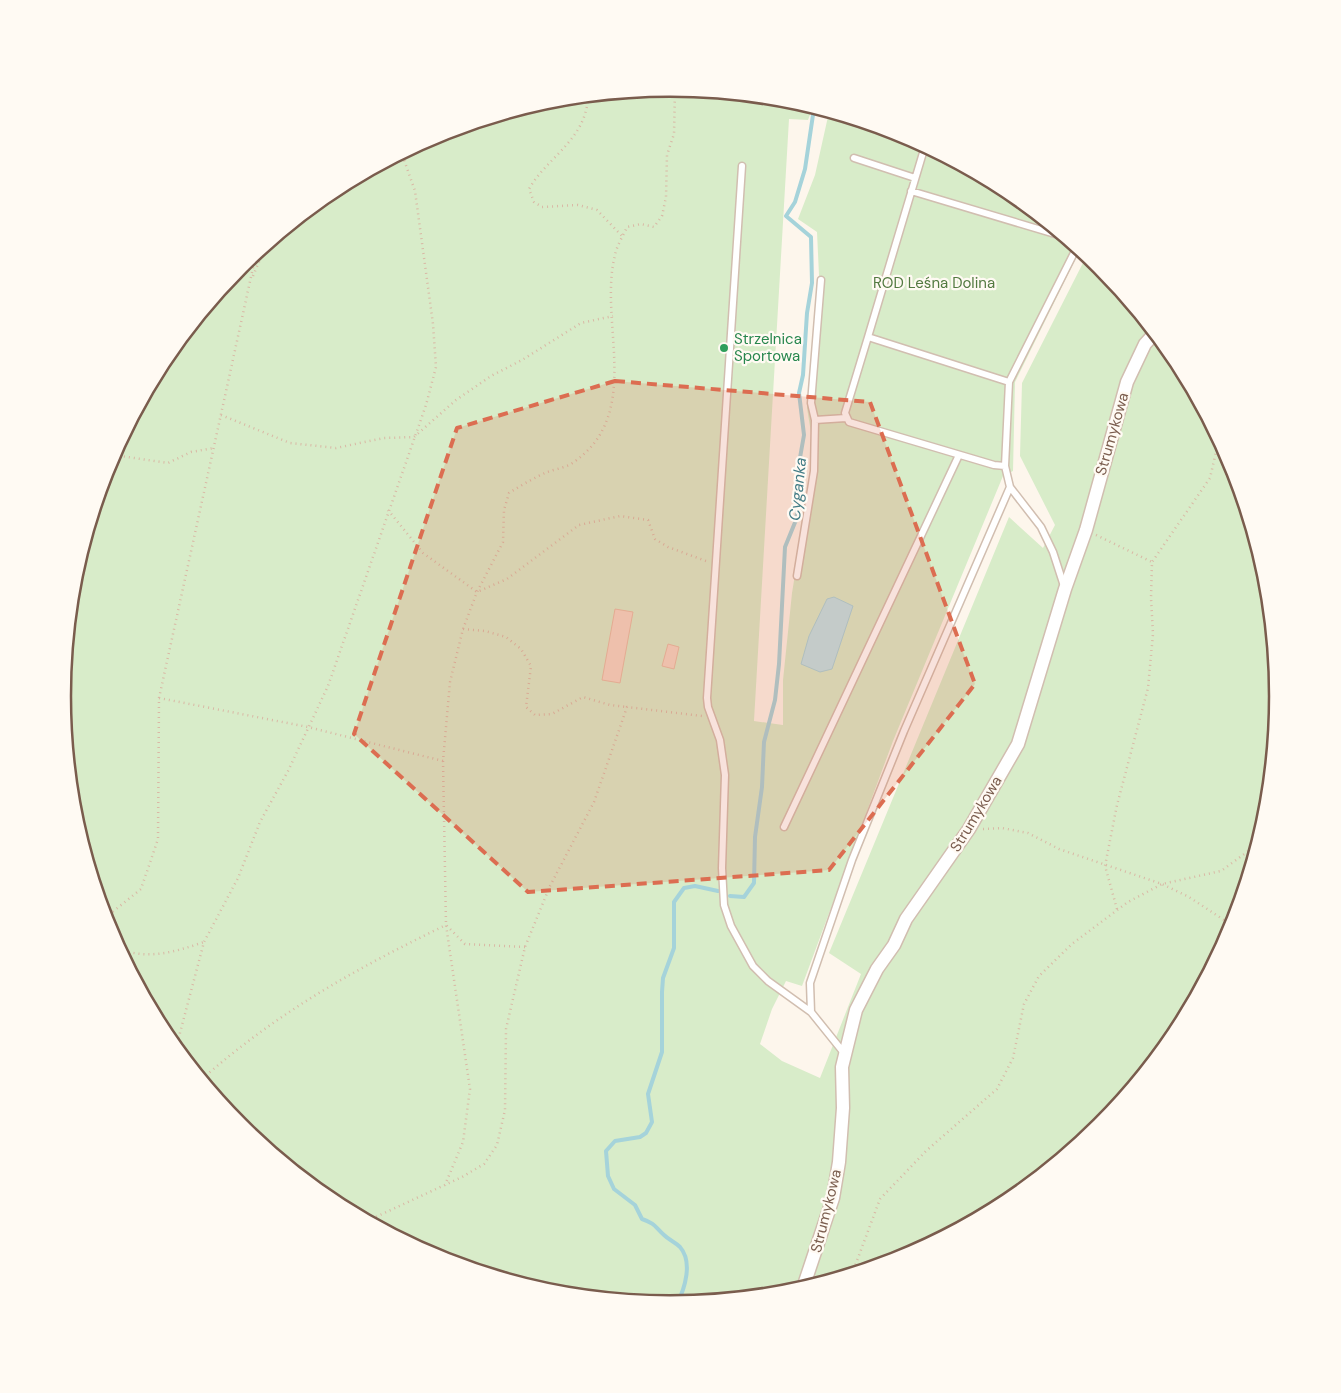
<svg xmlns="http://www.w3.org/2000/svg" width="1341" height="1393" viewBox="0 0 1341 1393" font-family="'DM Sans',sans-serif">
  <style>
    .green { fill: #d8ecc9 }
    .water { fill: #bfe3e8; stroke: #a5d3da }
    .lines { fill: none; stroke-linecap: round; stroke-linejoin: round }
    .stream { stroke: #a5d3da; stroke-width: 4 }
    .building { fill: #f3d5c3; stroke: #e6bba3 }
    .lane-casing { stroke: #d1beb0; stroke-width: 9 }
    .street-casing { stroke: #d1beb0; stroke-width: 15 }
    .path { stroke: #d9b8a5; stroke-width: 2.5; stroke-dasharray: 1 4; stroke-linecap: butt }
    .lane { stroke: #fff; stroke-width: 6 }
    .street { stroke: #fff; stroke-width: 12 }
    .marked { fill: #dc6d51; fill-opacity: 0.2; stroke: #dc6d51; stroke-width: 4; stroke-dasharray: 10 6; stroke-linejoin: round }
    .leisure-dot { fill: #2e9e5b; stroke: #fffaf3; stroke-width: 2 }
    .labels { text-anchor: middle; stroke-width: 4.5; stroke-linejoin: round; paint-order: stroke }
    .park-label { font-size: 15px; fill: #537a41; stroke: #fffaf3 }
    .leisure-label { font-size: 15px; fill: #27864d; stroke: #fffaf3; text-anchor: start }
    .street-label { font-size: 15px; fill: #7a5c4d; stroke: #fffaf3 }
    .water-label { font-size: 16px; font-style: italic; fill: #437c86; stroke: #fffaf3 }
    .rim { fill: none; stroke: #7a5c4d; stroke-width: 2.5 }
  </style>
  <rect width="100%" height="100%" fill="#fdf6ec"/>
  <!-- green -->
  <path class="green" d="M671 89 789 100 813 107 808 120 789 119 754 721 783 725V680L792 593 812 469V439L807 408 819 275 817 232 798 219 815 175 829 112 903 135 1009 191 1080 250 1015 382 1013 471 1003 476 893 741 802 986 786 981 772 1009 760 1044 782 1061 820 1078 861 974 829 953 1009 517 1043 548 1055 525 1020 456 1022 383 1087 255 1101 267 1176 359 1232 464 1267 578 1278 696 1267 815 1232 929 1176 1035 1100 1127 1008 1202 903 1258 789 1293 713 1300 706 1297 700 1302 670 1304 552 1293 438 1258 332 1202 240 1126 165 1034 109 929 74 815 63 696 74 578 109 464 165 358 241 266 333 191 438 135 552 100Z"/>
  <!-- water -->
  <path class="water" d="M834 597 853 606 832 669 820 672 801 664 809 636 827 599Z"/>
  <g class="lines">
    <!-- stream -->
    <path class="stream" d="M730 896 744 897 754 883 755 837 762 787 764 742 775 700 779 664 785 547 796 520 798 505V469L804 435 799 393 803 375 807 313 812 283 811 237 786 216 795 202 805 169 814 108
      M677 1304C685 1288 693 1262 680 1247 675 1242 669 1240 664 1235 654 1226 656 1224 642 1219L635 1205 614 1189 608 1176 606 1151 615 1141 640 1137 646 1133 652 1122 648 1094 662 1052V992L663 978 674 948V902L684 888 695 886 718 891"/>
  </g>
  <!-- building -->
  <path class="building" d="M615 609 633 612 620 683 602 680Z
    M668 644 679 647 674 669 662 666Z"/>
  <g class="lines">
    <defs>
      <path id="lane" d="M925 146 868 337 1009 382 1005 466 1010 487
        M854 158 915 178
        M742 166 707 698 708 707 720 740 725 775 722 868 724 905 731 926 753 966 768 981 811 1012 844 1053
        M911 191 1065 237
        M868 337 845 413 849 422 994 465 1005 466
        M1009 382 1077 247
        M815 420 811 403 821 280
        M797 576 814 471 815 420 846 418
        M784 827 959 455
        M811 1012 810 983 852 860 904 731 1010 487 1041 527 1053 552 1064 586"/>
      <path id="street" d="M803 1288 833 1198 839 1162 843 1108 842 1067 856 1010 877 969 894 945 906 919 969 829 1018 744 1065 589 1086 530 1127 382 1145 344 1155 333"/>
    </defs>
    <!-- lane casing -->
    <use href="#lane" class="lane-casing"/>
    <!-- street casing -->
    <use href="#street" class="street-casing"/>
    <!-- path -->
    <path class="path" d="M588 97C586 140 547 157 529 189L534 202 542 207 578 205 597 210 623 237
      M253 276 266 245
      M221 415 290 443 336 448 384 438 414 437 456 400 491 376 522 360 581 323 613 316
      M114 455 168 463 191 452 214 448
      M388 510 423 553 477 592 507 579 579 525 620 516 648 520 655 539 668 547 706 561
      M1096 535 1152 562
      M463 629 485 631 506 637 521 649 531 666 526 707 535 715 552 714 583 697 610 705 627 707
      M159 698 308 727 443 761
      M983 829 1002 828 1028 833 1059 849 1162 884 1189 897 1233 926
      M1117 909 1105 866 1117 805 1148 688 1153 634 1151 598 1152 562 1210 478 1219 439
      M105 918 141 889 158 839 159 698 256 254
      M525 947 465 944 446 925 443 761 450 682 463 629 477 592 503 542 504 510 509 493C520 486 532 479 545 473 554 469 566 468 574 462 644 413 598 322 615 255 617 245 623 236 627 227L641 224 654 227 662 216 666 197 667 155 674 134 675 89
      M119 949C149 960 175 952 204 942
      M176 1048 204 942 238 878 260 822 288 771 328 686 426 405 436 367 433 324 415 191 402 154
      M202 1079C278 1012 355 969 446 925L470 1089 463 1142 445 1185
      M367 1221 462 1177 484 1164 497 1145 505 1110 506 1029 525 947 550 886 594 802 627 707 702 716
      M852 1274 880 1199 926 1151 997 1089 1013 1058 1024 1004 1039 976 1072 944 1128 902 1162 884 1221 871 1258 844"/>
    <!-- lane -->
    <use href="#lane" class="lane"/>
    <!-- street -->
    <use href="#street" class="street"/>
  </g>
  <!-- marked area -->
  <path class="marked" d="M615 381 870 402 975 684 829 870 528 892 354 734 457 428Z"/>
  <!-- markers -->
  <circle class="leisure-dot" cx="724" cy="348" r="5"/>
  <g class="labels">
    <!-- park labels -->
    <g class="park-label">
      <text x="934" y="288">ROD Leśna Dolina</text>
    </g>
    <!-- leisure labels -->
    <g class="leisure-label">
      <text x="734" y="344">Strzelnica<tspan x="734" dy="17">Sportowa</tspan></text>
    </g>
    <!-- street labels -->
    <g class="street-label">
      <text transform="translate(1112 434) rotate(-74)" y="5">Strumykowa</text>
      <text transform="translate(976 814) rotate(-59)" y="5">Strumykowa</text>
      <text transform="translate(826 1211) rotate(-76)" y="5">Strumykowa</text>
    </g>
    <!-- water labels -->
    <g class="water-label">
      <text transform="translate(797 489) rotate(-84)" y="6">Cyganka</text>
    </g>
  </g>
  <!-- crop -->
  <path d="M0 0H1341V1393H0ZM71 696a599 599 0 1 1 1198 0a599 599 0 1 1-1198 0Z" fill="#fffaf3" fill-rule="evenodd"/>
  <path class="rim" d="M71 696a599 599 0 1 1 1198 0a599 599 0 1 1-1198 0Z"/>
</svg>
